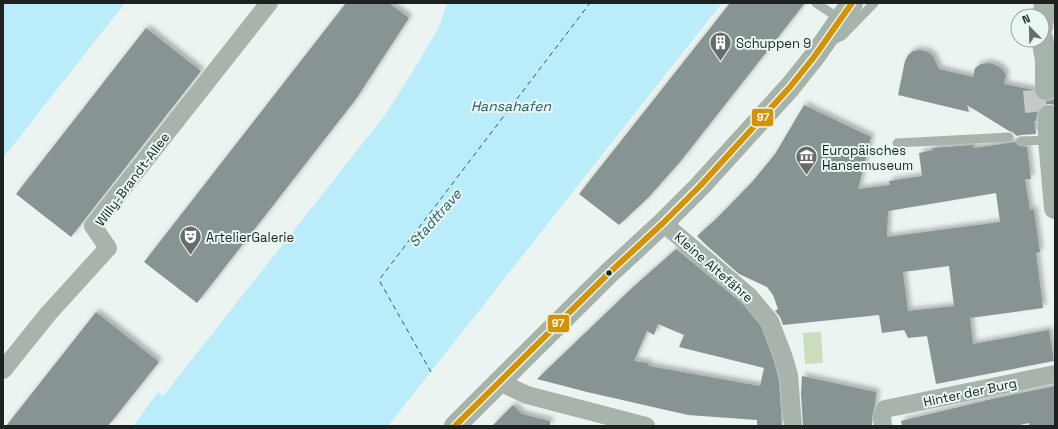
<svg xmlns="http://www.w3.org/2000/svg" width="1058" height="429" viewBox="0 0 1058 429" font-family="'Space Grotesk',sans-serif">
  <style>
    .green { fill: #cbdcbf }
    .water { fill: #baecf9 }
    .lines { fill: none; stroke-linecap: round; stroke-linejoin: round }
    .ferry { stroke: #275d6b; stroke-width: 1; stroke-dasharray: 5 4; stroke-linecap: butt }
    .building { fill: #889493; fill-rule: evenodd; filter: url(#shadow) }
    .secondary-tunnel { stroke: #c3cac7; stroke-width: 22; stroke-dasharray: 22 11; stroke-linecap: butt }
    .lane { stroke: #a8b4ab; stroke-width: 9 }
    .street { stroke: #a8b4ab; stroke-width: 18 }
    .secondary { stroke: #a6b3aa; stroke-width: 22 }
    .bus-1-casing { stroke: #e9f7f2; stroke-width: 9 }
    .bus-1 { stroke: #d69205; stroke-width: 6 }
    .bus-dot { fill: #1d2220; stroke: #e9f7f2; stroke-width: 1.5 }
    .labels { text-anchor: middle; stroke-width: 4; stroke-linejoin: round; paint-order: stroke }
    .poi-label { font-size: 13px; fill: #1d2220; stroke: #e9f7f2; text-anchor: start }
    .street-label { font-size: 13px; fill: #1d2220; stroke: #e9f7f2 }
    .water-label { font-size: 14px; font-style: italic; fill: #275d6b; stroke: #e9f7f2 }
    .line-badge { stroke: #e9f7f2; stroke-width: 1.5 }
    .badge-label { font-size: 11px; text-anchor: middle; font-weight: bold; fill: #fff }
  </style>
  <defs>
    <filter id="shadow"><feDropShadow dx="3.5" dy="-3.5" stdDeviation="2" flood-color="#0004"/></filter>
  </defs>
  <rect width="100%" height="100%" fill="#ecf4f1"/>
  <!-- green -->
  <path class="green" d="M821 332 823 363 805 364 803 333Z"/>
  <!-- water -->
  <path class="water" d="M3 3H125L3 158Z
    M447 3H722L388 426H133L158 392 163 396 385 115 413 71 439 27Z"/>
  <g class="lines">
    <!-- ferry -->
    <path class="ferry" d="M431 372 379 280 590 3"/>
  </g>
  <!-- building -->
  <path class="building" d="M346 3H389L409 18 356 99 197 303 144 262Z
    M730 3H805L680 162 648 198 619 225 579 194Z
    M146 28 201 71 71 237 16 194Z
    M920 50 928 52 933 56 939 69 973 77 975 68 981 64 989 63 996 65 1002 69 1006 75 1004 84 1034 90 1035 96 1040 100 1046 101 1052 100 1055 97V105L1049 104 1043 105 1038 109 1036 121H1034L1036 134 1021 135 1017 136 1012 132 1009 131 967 105 969 112 898 95 905 61 908 55 913 51Z
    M804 105 871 137 858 189 890 185 889 181 922 176 919 153 933 150 932 148 973 145 974 148 1015 142 1019 146 1027 147 1031 179H1025L1030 210H1034L1040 252 1036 253 1043 308 970 318 973 344 1049 330 1054 361 936 384 927 336 908 338 904 330 882 333 879 315 783 325 780 317 775 311 778 309 773 295 767 287 739 274 706 245 697 236 716 219 753 181 775 154ZM996 193 1000 222 887 237 888 211ZM949 266 954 306 908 311 903 272Z
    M676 249 742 303 761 326 774 361 779 381 782 426H757V420L688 415 587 392 537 379 632 288ZM658 324 684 335 679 347 764 368 760 386 649 366 648 363 634 361 647 331 654 335Z
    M96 312 159 362 108 426H6Z
    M802 376 876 392 875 405 872 417V426H803L801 394Z
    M1055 386V426H1029V423L1015 426H902L901 421 992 399Z
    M513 405 522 414 550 421V426H492Z"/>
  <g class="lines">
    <!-- secondary-tunnel -->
    <path class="secondary-tunnel" d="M1034 90 1037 121"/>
    <!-- lane -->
    <path class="lane" d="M816 3 840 19
      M835 39 842 36 874 3
      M1021 141 1049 140
      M897 143 1009 137"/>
    <!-- street -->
    <path class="street" d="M663 223 749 296 770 321 784 358 789 375 793 426
      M3 370 48 314 108 248 93 226 269 3
      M499 382 527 395 646 426
      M883 426 882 416 885 409 1055 374"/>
    <!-- secondary -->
    <path class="secondary" d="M1042 27 1045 3
      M1042 38 1046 60V89
      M1049 116V140L1055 208
      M455 426 608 274 663 223 700 186 790 87 814 57 852 3"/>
    <defs>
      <path id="bus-1" d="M455 426 608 274 663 223 700 186 790 87 814 57 852 3"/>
    </defs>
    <!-- bus-1 casing -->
    <use href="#bus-1" class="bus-1-casing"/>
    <!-- bus-1 -->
    <use href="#bus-1" class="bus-1"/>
  </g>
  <!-- icons -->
  <defs>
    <symbol id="building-pin" viewBox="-11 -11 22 30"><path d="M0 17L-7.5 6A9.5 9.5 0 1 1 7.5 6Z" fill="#656c69" stroke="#e9f7f2"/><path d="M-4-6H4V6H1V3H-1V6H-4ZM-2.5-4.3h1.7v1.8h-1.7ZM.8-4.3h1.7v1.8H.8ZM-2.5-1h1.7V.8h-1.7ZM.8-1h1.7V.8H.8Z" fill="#fff"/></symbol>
    <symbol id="museum-pin" viewBox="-11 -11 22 30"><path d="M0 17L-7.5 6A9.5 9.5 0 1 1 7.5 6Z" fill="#656c69" stroke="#e9f7f2"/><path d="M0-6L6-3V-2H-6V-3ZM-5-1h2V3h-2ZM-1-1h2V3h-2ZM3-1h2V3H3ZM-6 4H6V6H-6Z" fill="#fff"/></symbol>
    <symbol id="theatre-pin" viewBox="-11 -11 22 30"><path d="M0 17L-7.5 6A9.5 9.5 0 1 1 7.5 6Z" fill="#656c69" stroke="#e9f7f2"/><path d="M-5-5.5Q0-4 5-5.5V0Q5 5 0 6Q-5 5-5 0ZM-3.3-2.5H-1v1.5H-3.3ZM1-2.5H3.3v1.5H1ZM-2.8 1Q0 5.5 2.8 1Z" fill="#fff"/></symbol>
  </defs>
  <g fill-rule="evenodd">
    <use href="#building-pin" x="708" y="30" width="25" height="34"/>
    <use href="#museum-pin" x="794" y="144" width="25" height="34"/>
    <use href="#theatre-pin" x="178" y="224" width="25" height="34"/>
  </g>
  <!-- markers -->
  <circle class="bus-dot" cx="609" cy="273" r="3.5"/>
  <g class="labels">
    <!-- poi labels -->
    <g class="poi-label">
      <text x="736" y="48">Schuppen 9</text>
      <text x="822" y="155">Europäisches<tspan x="822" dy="15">Hansemuseum</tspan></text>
      <text x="206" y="242">ArtelierGalerie</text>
    </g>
    <!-- street labels -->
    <g class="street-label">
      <text transform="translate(132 179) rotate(-53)" y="5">Willy-Brandt-Allee</text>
      <text transform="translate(714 267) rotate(41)" y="5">Kleine Altefähre</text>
      <text transform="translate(970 392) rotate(-12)" y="5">Hinter der Burg</text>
    </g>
    <!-- water labels -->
    <g class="water-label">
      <text x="511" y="111">Hansahafen</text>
      <text transform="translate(435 218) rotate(-49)" y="5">Stadttrave</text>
    </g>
  </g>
  <g class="line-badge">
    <rect x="751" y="108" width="23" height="19" rx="4" fill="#d69205"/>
    <rect x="547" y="314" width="23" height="19" rx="4" fill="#d69205"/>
  </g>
  <g class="badge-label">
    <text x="763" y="121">97</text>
    <text x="558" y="327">97</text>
  </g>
  <!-- border -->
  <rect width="1058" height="429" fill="none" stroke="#1d2220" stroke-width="8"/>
  <!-- north arrow -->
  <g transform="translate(1030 28) rotate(337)"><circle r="19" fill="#e9f7f2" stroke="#97a29e"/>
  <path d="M0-3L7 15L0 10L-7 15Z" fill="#656c69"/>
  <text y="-6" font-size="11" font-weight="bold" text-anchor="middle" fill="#1d2220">N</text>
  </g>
</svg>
